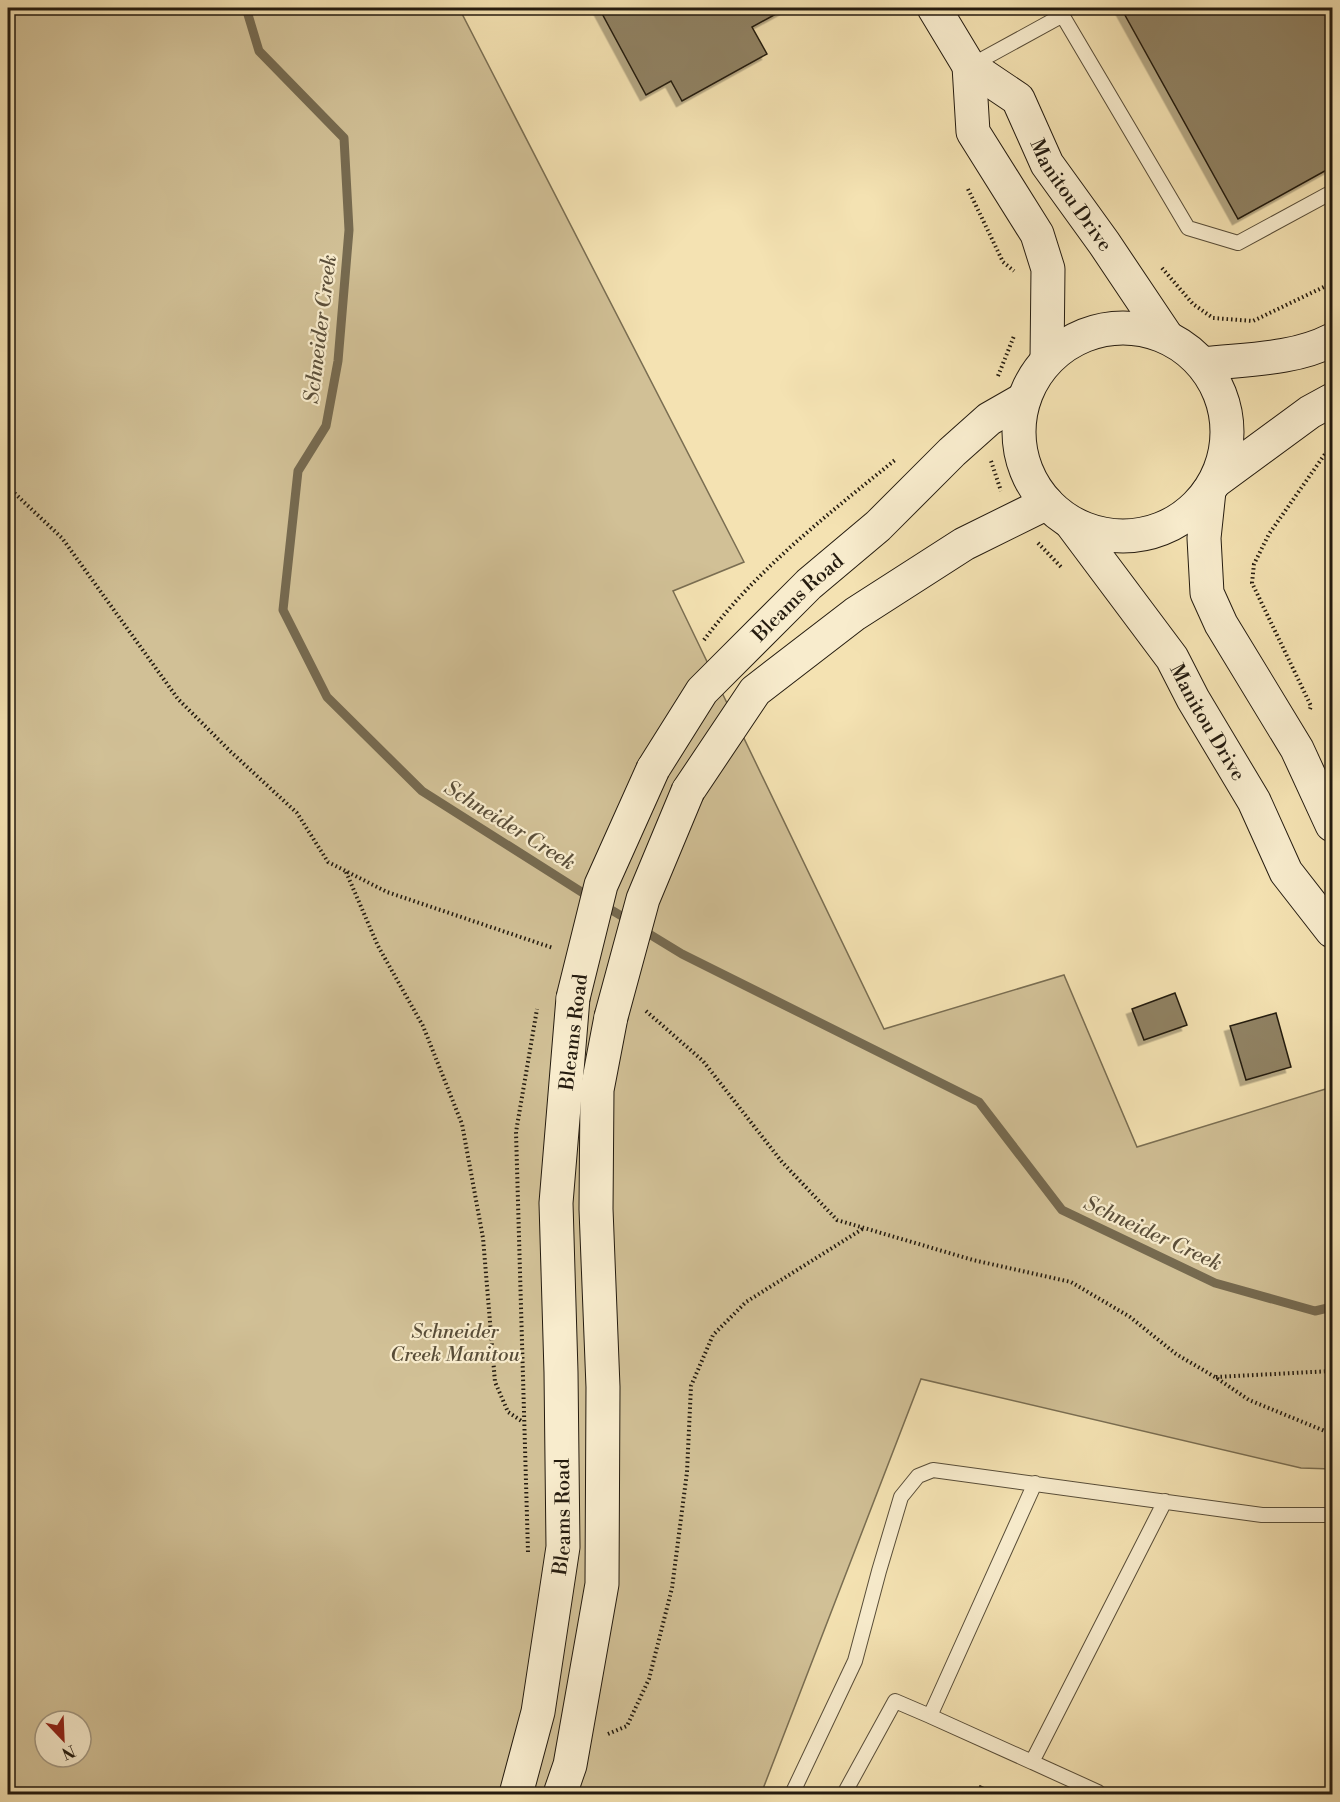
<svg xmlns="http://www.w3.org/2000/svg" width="1340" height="1802" viewBox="0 0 1340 1802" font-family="'Libre Bodoni',serif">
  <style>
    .green { fill: #d1c096; stroke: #7a6e52; stroke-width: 1.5; fill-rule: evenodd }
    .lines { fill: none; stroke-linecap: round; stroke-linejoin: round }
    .stream { stroke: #766a50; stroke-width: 9 }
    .building { fill: #908264; stroke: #241b0f; stroke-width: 1.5; filter: url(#shadow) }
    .service-casing { stroke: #584d38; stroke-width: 16 }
    .secondary-casing { stroke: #241b0f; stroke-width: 35 }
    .path { stroke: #241b0f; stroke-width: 4; stroke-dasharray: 1.5 3; stroke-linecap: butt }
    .service { stroke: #f8eccd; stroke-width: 14 }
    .secondary { stroke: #f8eccd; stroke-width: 33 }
    .secondary-bridge-casing { stroke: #241b0f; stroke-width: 35; stroke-linecap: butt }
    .secondary-bridge { stroke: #f8eccd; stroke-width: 33 }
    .labels { text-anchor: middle; stroke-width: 4.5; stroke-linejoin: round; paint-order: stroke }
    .street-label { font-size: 20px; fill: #241b0f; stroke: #f8eccd }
    .park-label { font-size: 20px; font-style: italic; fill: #584d38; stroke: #f8eccd }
    .water-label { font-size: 21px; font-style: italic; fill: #5b4f3a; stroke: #f8eccd }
  </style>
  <defs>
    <filter id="shadow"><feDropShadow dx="-5.5" dy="5.5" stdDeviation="0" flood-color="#0004"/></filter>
  </defs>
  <rect width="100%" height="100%" fill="#f4e2b2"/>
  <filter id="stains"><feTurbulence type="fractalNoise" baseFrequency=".00333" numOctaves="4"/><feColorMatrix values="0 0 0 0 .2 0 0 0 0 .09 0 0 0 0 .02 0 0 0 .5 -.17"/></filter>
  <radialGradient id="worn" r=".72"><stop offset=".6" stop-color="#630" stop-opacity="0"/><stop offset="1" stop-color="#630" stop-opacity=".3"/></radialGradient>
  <!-- green -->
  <path class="green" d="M8 8H459L744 562 673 591 884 1029 1064 975 1137 1147 1332 1087V1469L1301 1468 921 1379 761 1794H8ZM45 1721H81V1757H45Z"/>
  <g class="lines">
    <!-- stream -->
    <path class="stream" d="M246 8 259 51 344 138 349 230 338 361 326 426 298 471 283 610 327 697 422 791 591 898
      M603 905 630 921
      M641 929 682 954 979 1102 1062 1210 1215 1283 1315 1311 1332 1307"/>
  </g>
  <!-- building -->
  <path class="building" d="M599 8H787L752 27 767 54 682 101 671 81 646 95Z
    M1121 8H1332V167L1238 219Z
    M1175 993 1187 1025 1144 1040 1132 1009Z
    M1276 1013 1291 1067 1246 1080 1230 1026Z
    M980 1786 998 1794H977Z"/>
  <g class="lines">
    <defs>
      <path id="service" d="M1058 8 1188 228 1238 243 1332 192
        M970 66 1063 15
        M1032 1762 930 1716 1035 1483
        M792 1794 855 1661 879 1571 901 1497 918 1476 933 1470 1262 1515H1332
        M844 1794 895 1701 930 1716
        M1097 1794 1098 1792 1032 1762 1165 1501"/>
      <g id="secondary">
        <path id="s1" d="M934 8 969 66 1018 99 1047 164 1104 243 1167 337"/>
        <path d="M969 66 973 132 1037 234 1048 269 1047 360"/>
        <circle cx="1123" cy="432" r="104"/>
        <path d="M1203 364C1246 359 1293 360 1332 340"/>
        <path d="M1216 481 1310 412 1332 400"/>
        <path d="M1209 491 1204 538 1207 593 1221 624 1297 749 1332 825"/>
        <path id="s2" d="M1071 523 1172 658 1193 699 1254 801 1286 872 1332 931"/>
        <path id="s3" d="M653 769 702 691 809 584 878 526 952 452 989 419 1024 399"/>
        <path d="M688 791 755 691 855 614 964 544 1047 503"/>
        <path id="s4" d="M516 1794 538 1712 563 1547 561 1372 556 1203 573 998"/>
        <path d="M560 1794 570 1765 602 1584 603 1387 596 1209 597 1090 611 1017"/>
      </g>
    </defs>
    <!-- service casing -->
    <use href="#service" class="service-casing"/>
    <!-- secondary casing -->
    <use href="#secondary" class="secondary-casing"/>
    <!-- path -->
    <path class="path" d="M968 189 1003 262 1014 271
      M1162 268 1193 304 1213 318 1253 321 1332 283
      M998 376 1014 336
      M991 461 1001 491
      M8 487 62 538 178 699 230 751 297 813 328 862 387 892 553 948
      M1038 543 1062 568
      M704 640C756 570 827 515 895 460
      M1310 709 1311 706 1252 583 1254 564 1269 534 1332 444
      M346 872 378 946 423 1026 462 1124 483 1238 495 1382 508 1412 523 1422
      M646 1011 703 1061 782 1162 837 1220 973 1260 1071 1282 1130 1317 1176 1354 1215 1377 1249 1400 1332 1434
      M1216 1377 1332 1371
      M528 1552 516 1132 537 1009
      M608 1734 627 1726 649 1679 672 1588 687 1472 691 1386 713 1335 746 1302 864 1228"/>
    <!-- service -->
    <use href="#service" class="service"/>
    <!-- secondary -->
    <use href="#secondary" class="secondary"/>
    <defs>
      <path id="secondary-bridge" d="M573 998 601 885 653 769
        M611 1017 643 899 688 791"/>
    </defs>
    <!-- secondary-bridge casing -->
    <use href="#secondary-bridge" class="secondary-bridge-casing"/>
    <!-- secondary-bridge -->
    <use href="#secondary-bridge" class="secondary-bridge"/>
  </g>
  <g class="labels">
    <!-- street labels -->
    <g class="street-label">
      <text dy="7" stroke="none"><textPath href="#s1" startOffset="237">Manitou Drive</textPath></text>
      <text dy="7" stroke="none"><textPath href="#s3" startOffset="226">Bleams Road</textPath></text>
      <text dy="7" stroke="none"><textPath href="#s2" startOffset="242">Manitou Drive</textPath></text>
      <text transform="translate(573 1032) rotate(-83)" y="7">Bleams Road</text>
      <text dy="7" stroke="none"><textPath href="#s4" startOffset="282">Bleams Road</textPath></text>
    </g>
    <!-- park labels -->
    <g class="park-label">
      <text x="455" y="1338">Schneider<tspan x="455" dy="23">Creek Manitou</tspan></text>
    </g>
    <!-- water labels -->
    <g class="water-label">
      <text transform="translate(320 329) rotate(-83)" y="7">Schneider Creek</text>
      <text transform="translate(510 825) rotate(32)" y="7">Schneider Creek</text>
      <text transform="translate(1153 1233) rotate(25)" y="7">Schneider Creek</text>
    </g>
  </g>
  <!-- margin -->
  <rect width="1340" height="1802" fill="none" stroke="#f4e2b2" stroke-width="30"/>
  <rect x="9" y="9" width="1322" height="1784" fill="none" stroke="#241b0f" stroke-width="3"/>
  <rect x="15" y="15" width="1310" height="1772" fill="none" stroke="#241b0f" stroke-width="1.5"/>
  <!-- north arrow -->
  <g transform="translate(63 1739) rotate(157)"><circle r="28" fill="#f8eccd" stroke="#a39881" stroke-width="1.5"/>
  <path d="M0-4.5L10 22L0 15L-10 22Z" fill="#8f2418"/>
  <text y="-9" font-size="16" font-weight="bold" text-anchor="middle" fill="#241b0f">N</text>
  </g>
  <rect width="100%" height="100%" filter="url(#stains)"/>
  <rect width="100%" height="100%" fill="url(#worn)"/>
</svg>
